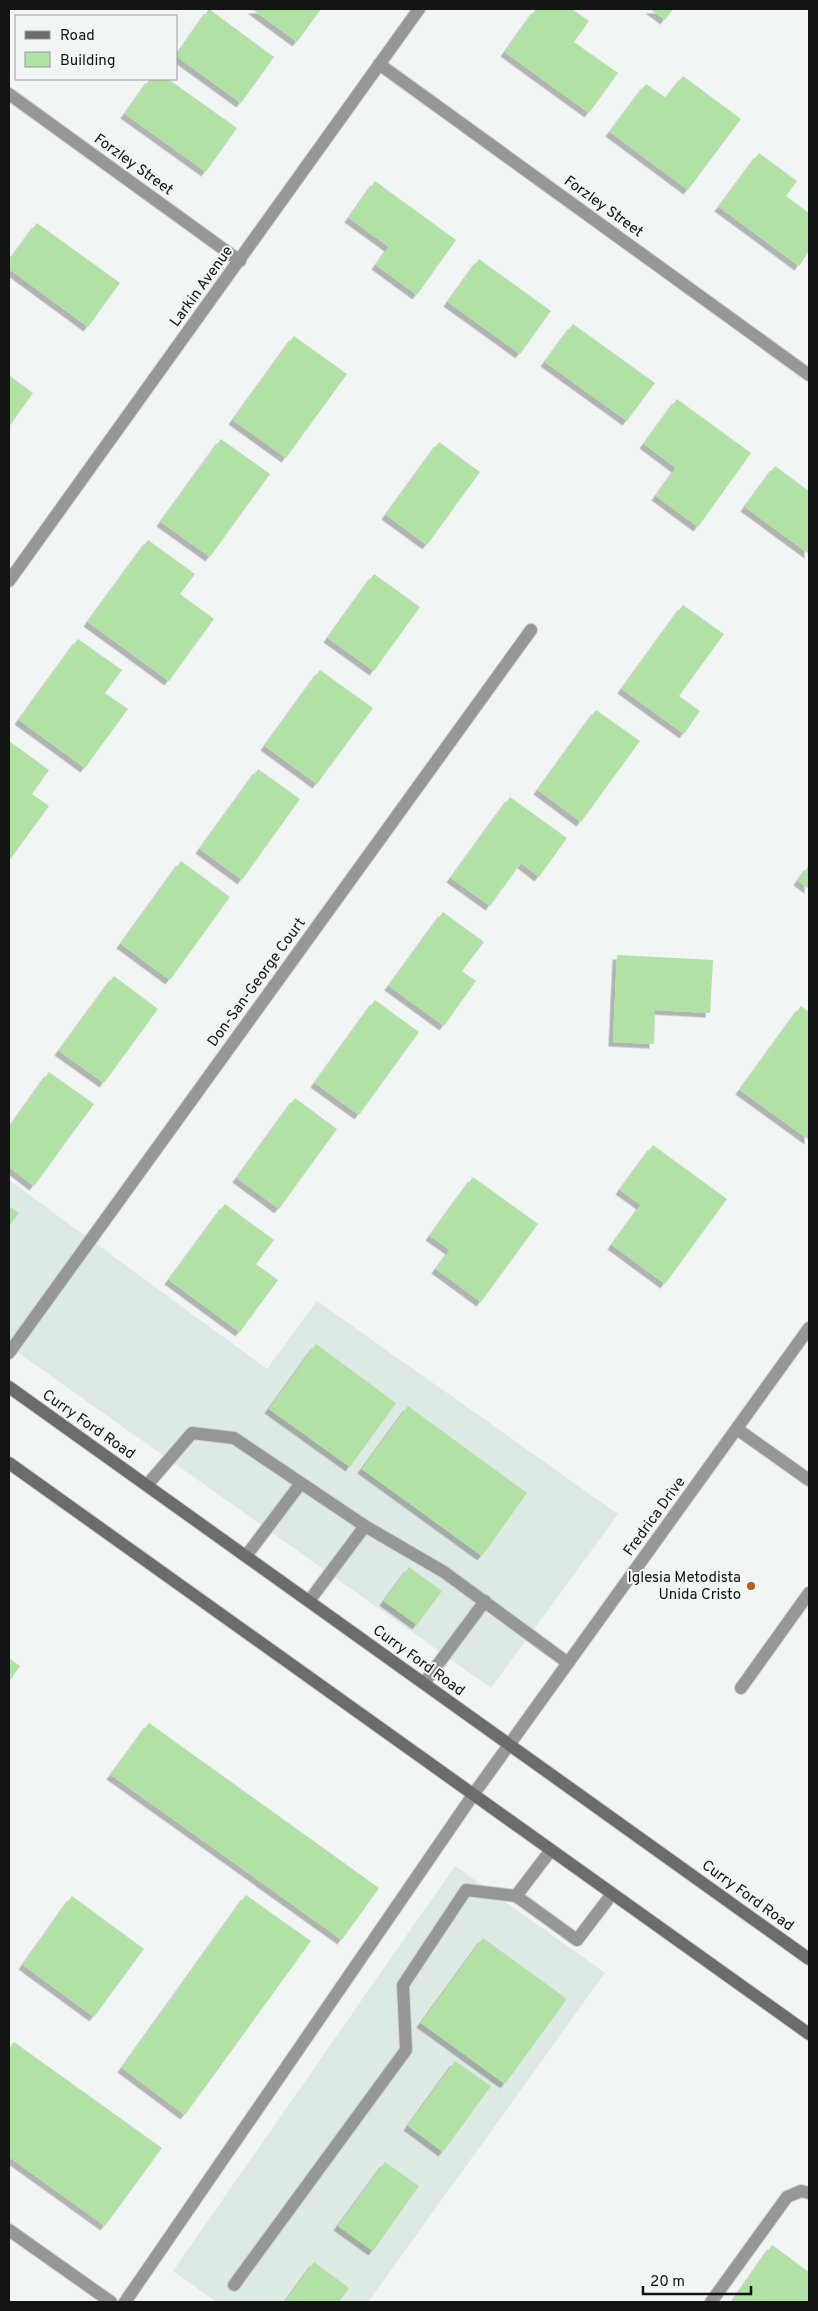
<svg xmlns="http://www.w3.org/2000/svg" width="818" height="2311" viewBox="0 0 818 2311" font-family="Overpass,sans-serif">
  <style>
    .built { fill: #dde9e3 }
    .building { fill: #b2e1a6; filter: url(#shadow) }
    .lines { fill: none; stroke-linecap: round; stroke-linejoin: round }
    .service-casing { stroke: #cdd1cf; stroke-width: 14 }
    .minor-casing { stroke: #cdd1cf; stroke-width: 14 }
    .tertiary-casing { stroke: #cdd1cf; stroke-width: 14 }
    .secondary-casing { stroke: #cdd1cf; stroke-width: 14 }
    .service { stroke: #969898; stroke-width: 12 }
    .minor { stroke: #969898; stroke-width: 12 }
    .tertiary { stroke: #969898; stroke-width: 12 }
    .secondary { stroke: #6a6d6c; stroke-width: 12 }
    .poi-dot { fill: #bc5920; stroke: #f1f5f3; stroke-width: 2 }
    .labels { text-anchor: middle; stroke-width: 4; stroke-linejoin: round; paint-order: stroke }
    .street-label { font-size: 15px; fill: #121413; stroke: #f1f5f3 }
    .poi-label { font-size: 15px; fill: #121413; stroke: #f1f5f3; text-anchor: end }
  </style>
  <defs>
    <filter id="shadow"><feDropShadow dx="-4.5" dy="4.5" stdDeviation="0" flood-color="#0004"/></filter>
  </defs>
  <rect width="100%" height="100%" fill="#f1f5f3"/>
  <!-- built -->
  <path class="built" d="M9 1180 267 1369 317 1301 618 1514 491 1688 9 1346Z
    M455 1866 605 1973 368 2302H217L173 2271Z"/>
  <!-- building -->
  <path class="building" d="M209 9 274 57 241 103 176 56Z
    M252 9H321L297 42Z
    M536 9H572L589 21 574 42 618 73 589 113 505 52Z
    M650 9H673L665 20Z
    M683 76 741 119 688 190 610 132 646 84 666 98Z
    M150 79H168L237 128 206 172 125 114Z
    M759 153 797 181 786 196 809 213V251L799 266 719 207Z
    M375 181 456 240 417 295 376 265 389 247 349 218Z
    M37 223 120 283 88 327 9 269V261Z
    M479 259 551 311 520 354 448 302Z
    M573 324 655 383 627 421 545 362Z
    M294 336 347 374 286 458 233 420Z
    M9 375 33 393 9 427Z
    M677 399 751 453 698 527 656 496 676 468 644 444Z
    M221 439 270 474 210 557 161 522Z
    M439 442 480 472 427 545 386 515Z
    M775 466 809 491V554L745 507Z
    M148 540 195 574 180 594 214 619 169 681 88 622Z
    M374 574 420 607 374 671 328 638Z
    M683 605 724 634 679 696 700 711 684 734 622 689Z
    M78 639 122 670 105 693 128 709 85 768 19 720Z
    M320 670 373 708 317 784 265 746Z
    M596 710 640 741 581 822 538 790Z
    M9 741 49 770 32 794 49 806 9 861Z
    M258 769 300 799 242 880 200 849Z
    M510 797 567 838 539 877 521 863 490 906 451 878Z
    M181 861 230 897 170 980 121 944Z
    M809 865V889L798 881Z
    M443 912 484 942 462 971 476 981 444 1026 389 986Z
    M617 955 713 960 710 1013 655 1010 654 1044 613 1042Z
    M114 976 158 1009 104 1083 59 1051Z
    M375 1000 419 1032 359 1115 315 1083Z
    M801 1006 809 1012V1140L740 1090Z
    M49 1072 94 1104 34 1186 9 1167V1128Z
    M295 1098 337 1129 279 1209 237 1178Z
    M653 1145 727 1199 665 1284 612 1245 641 1205 620 1190Z
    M473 1177 538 1224 481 1302 436 1269 450 1250 430 1236Z
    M225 1204 274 1240 256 1264 278 1280 240 1332 169 1280Z
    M9 1206 19 1213 9 1226Z
    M316 1344 396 1403 350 1467 269 1409Z
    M408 1406 527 1493 482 1556 362 1469Z
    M409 1567 442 1591 417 1625 384 1601Z
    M9 1658 20 1666 9 1682Z
    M149 1723 379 1888 342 1940 111 1775Z
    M246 1895 311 1941 185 2115 122 2068Z
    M72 1896 144 1949 94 2017 23 1965Z
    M483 1938 567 1999 505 2084 421 2023Z
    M14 2042 162 2148 105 2226 9 2157V2049Z
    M455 2061 491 2086 443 2152 408 2126Z
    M385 2162 419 2186 373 2251 338 2226Z
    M772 2245 809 2272V2302H732Z
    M314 2262 349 2288 339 2302H285Z"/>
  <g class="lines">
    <defs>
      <path id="service" d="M737 1429 809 1480
        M147 1485 192 1433 234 1438 365 1526
        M246 1556 301 1483
        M309 1601 365 1526 444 1572 568 1663
        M424 1683 485 1601
        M741 1688 809 1593
        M551 1850 516 1896 577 1940 612 1894
        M9 2230 111 2302
        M234 2285 406 2050 403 1985 466 1890 516 1896
        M125 2302 473 1795
        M711 2302 787 2197 801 2191 809 2193"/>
      <path id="minor" d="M379 64 809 375
        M9 94 240 261
        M9 581 419 9
        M9 1353 531 630"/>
      <path id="tertiary" d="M473 1795 809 1328"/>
      <path id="secondary" d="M9 1387 809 1959
        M9 1463 809 2034"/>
    </defs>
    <!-- service casing -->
    <use href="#service" class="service-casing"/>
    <!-- minor casing -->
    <use href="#minor" class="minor-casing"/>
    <!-- tertiary casing -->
    <use href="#tertiary" class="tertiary-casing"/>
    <!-- secondary casing -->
    <use href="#secondary" class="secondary-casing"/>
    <!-- service -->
    <use href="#service" class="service"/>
    <!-- minor -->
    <use href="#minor" class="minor"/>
    <!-- tertiary -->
    <use href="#tertiary" class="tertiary"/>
    <!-- secondary -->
    <use href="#secondary" class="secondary"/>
  </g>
  <!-- markers -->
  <circle class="poi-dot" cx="751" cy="1586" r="5"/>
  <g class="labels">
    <!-- street labels -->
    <g class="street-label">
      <text transform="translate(134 164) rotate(36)" y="5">Forzley Street</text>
      <text transform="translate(604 206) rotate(36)" y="5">Forzley Street</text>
      <text transform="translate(201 286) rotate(-54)" y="5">Larkin Avenue</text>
      <text transform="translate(256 982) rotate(-54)" y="5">Don-San-George Court</text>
      <text transform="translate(89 1424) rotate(35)" y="5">Curry Ford Road</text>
      <text transform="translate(654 1516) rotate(-54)" y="5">Fredrica Drive</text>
      <text transform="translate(419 1660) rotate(36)" y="5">Curry Ford Road</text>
      <text transform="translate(748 1895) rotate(36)" y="5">Curry Ford Road</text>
    </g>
    <!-- poi labels -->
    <g class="poi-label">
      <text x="741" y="1582">Iglesia Metodista<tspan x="741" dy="17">Unida Cristo</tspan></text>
    </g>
  </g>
  <!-- border -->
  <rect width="818" height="2311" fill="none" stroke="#121413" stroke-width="20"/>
  <!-- legend -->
  <rect x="15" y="15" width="162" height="65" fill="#f1f5f3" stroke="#989b99"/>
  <rect x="25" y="31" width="25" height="8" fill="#6a6d6c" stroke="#989b99"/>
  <text x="60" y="40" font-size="15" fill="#121413">Road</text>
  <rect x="25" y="52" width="25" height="15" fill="#b2e1a6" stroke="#989b99"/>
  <text x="60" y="65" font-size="15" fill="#121413">Building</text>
  <!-- scale -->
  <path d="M643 2286v8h108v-8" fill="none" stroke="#121413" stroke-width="2.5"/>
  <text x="650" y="2286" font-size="15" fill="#121413" stroke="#f1f5f3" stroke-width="4" paint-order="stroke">20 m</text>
</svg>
